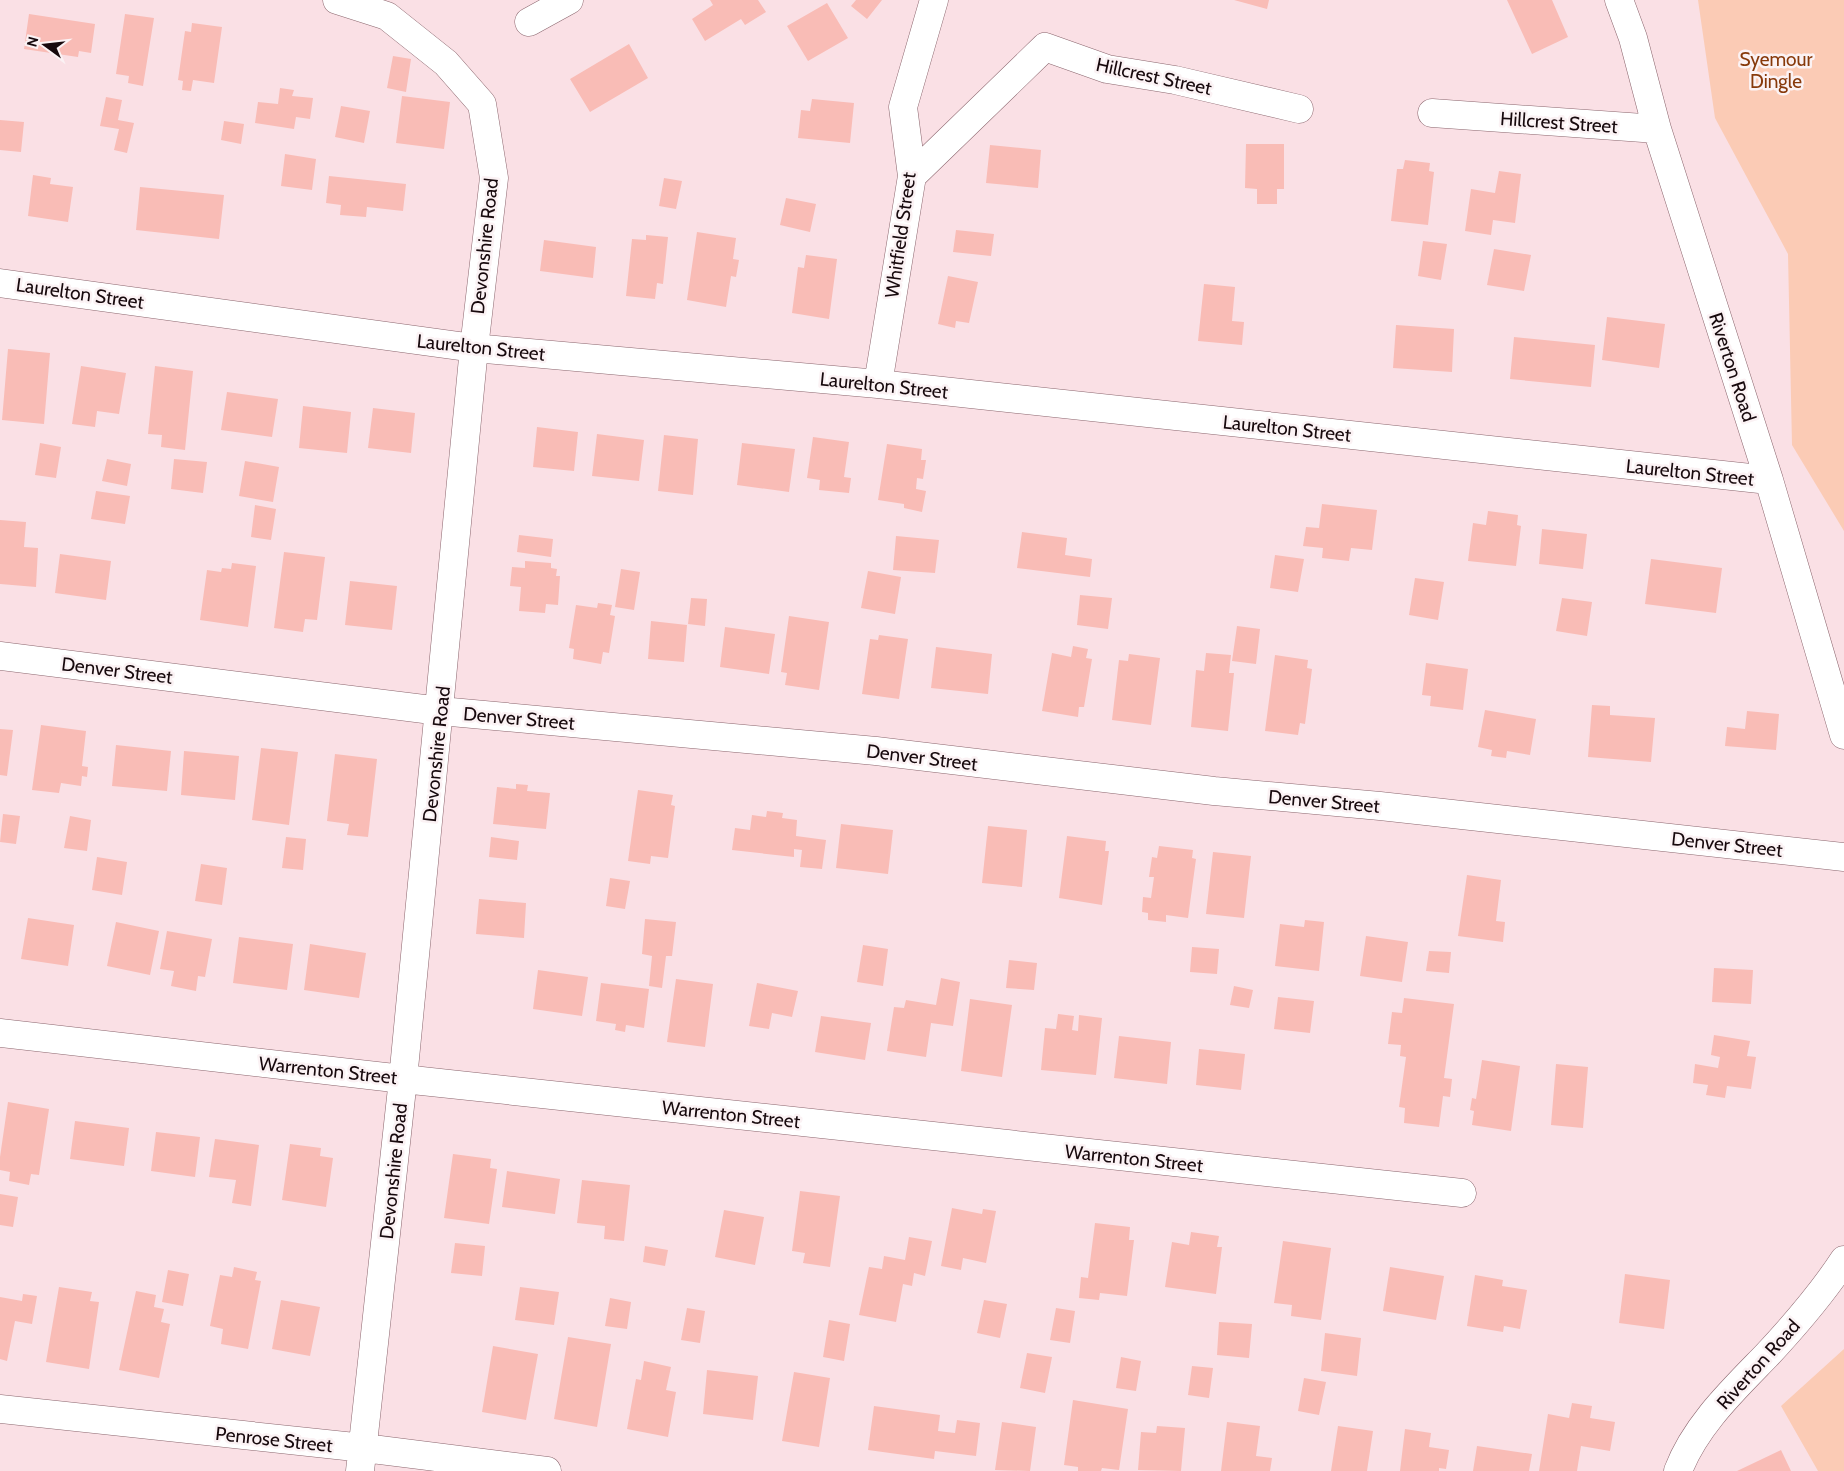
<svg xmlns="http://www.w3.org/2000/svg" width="1844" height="1471" viewBox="0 0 1844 1471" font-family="Cabin,sans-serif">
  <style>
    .green { fill: #fbcbb5 }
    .building { fill: #f9bcb6 }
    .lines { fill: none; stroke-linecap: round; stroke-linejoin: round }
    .minor-casing { stroke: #8b666e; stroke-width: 29 }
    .minor { stroke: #fff; stroke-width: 28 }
    .labels { text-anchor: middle; stroke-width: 5; stroke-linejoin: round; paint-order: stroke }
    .park-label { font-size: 19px; fill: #87390a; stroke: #fbf2f4 }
    .street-label { font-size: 19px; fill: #17090d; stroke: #fbf2f4 }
  </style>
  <rect width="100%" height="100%" fill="#fae0e5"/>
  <!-- green -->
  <path class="green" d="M1698 0H1844V531L1792 445 1788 254 1715 118Z
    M1844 1349V1471H1818L1781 1406Z"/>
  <!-- building -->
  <path class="building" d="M710 0H758L766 12 745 25 741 19 705 41 692 19 713 5Z
    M856 0H882L867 19 851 6Z
    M1234 0H1269L1267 9Z
    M1507 0H1552L1568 37 1532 54Z
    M827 3 848 38 808 61 787 26Z
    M29 14 95 24 91 53 79 51 78 57 24 49Z
    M125 14 154 18 143 86 128 83 129 76 116 74Z
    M192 23 222 27 214 83 193 80 191 91 182 90 183 81 178 80 185 31 191 32Z
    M629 44 648 78 590 112 570 79Z
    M393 56 411 59 406 92 387 88Z
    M280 88 294 90 292 96 313 98 310 119 296 117 294 129 255 123 258 102 278 104Z
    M402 96 450 102 444 149 396 143Z
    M106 97 122 100 118 120 134 123 127 153 114 150 119 129 100 126Z
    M812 99 854 103 850 143 798 138 801 110 810 111Z
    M341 106 370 111 364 143 335 137Z
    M0 120 24 122 21 152 0 150Z
    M224 121 244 124 241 144 221 140Z
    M1246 144H1284V189H1277V204H1257V189L1245 188Z
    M990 145 1041 150 1038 188 986 183Z
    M285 154 316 159 312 190 281 186Z
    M1405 160 1430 163 1429 171 1434 172 1428 225 1391 221 1397 169H1403Z
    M1499 171 1521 174 1515 223 1493 220 1491 235 1465 231 1471 189 1495 193Z
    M33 175 51 178 50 184 73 187 68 222 28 216Z
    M329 176 406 184 403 211 367 207 366 217 340 215 341 205 326 203Z
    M664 178 682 181 676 209 659 206Z
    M140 187 224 195 219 239 136 230Z
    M786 198 816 204 810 232 780 225Z
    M956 230 994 234 991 256 953 252Z
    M697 232 736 238 733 259 739 260 736 277 731 276 726 307 687 300Z
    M646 235 668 237 663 284 657 283 655 299 626 296 632 239 646 240Z
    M544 240 596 247 593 278 540 271Z
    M1423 241 1447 244 1441 280 1418 276Z
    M1494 249 1531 255 1524 291 1487 285Z
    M806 255 837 259 829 319 792 313 798 267 804 268Z
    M948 276 978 282 969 323 956 321 955 328 938 324Z
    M1204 284 1235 287 1232 321 1244 322 1242 345 1198 341Z
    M1607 317 1665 324 1659 368 1602 360Z
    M1396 325 1454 329 1452 372 1393 368Z
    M1514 337 1595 345 1591 387 1510 379Z
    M8 349 50 353 44 424 2 420Z
    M81 366 126 373 119 414 97 411 95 427 72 424Z
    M155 366 193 371 185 450 161 447 162 435 148 434Z
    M227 392 278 399 272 437 221 430Z
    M303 406 351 412 347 453 299 448Z
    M373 408 415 413 411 453 368 448Z
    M537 427 578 432 574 471 533 467Z
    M597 434 644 440 639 481 592 476Z
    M664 435 698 439 693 495 658 491Z
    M813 437 849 442 844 477 851 478 849 493 819 490 820 480 807 478Z
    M40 443 61 447 56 478 35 475Z
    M742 443 795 449 789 492 737 485Z
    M887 444 922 449 921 460H926L923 479 917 478 916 489 926 491 922 512 904 508V504L878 500Z
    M107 459 131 464 127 486 102 481Z
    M174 459 207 462 203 493 171 489Z
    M245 461 279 467 273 502 239 496Z
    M96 491 130 496 125 524 91 519Z
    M1322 504 1377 510 1372 550 1351 548 1349 561 1322 558 1323 548 1303 546 1306 527 1319 528Z
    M255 505 276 509 271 540 251 537Z
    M1488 511 1518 515 1517 525 1521 526 1516 566 1468 561 1473 523 1486 525Z
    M0 520 26 522 24 547 38 548 36 587 0 584Z
    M1542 529 1587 534 1583 569 1539 564Z
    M1022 532 1067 538 1065 555 1092 559 1090 577 1017 568Z
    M519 535 553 539 551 557 517 552Z
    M896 536 939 540 935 573 893 570Z
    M284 552 325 557 317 620 305 619 303 632 274 628Z
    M60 554 111 561 106 600 55 593Z
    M1275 555 1304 559 1298 592 1270 588Z
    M1651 559 1722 568 1716 613 1645 604Z
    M525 561 551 563V568L557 569 556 576H560L558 605 546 604 545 613 519 611 521 587 510 586 512 567 525 568Z
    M232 563 256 566 248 627 200 620 207 570 221 572 222 568 231 569Z
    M621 569 640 572 634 610 615 607Z
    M868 571 901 577 895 614 861 608Z
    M1415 578 1444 582 1438 620 1409 615Z
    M350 581 397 586 392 630 345 625Z
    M1080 595 1112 598 1108 629 1077 625Z
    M691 598 707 599 705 626 688 624Z
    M1562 598 1592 602 1587 636 1556 631Z
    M598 603 612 605 610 615 615 616 609 653 603 652 601 664 573 659 574 649 569 648 576 605 597 608Z
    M789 616 829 622 819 690 785 685 787 673 781 672Z
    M651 621 687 625 684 662 648 659Z
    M1237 626 1260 629 1256 664 1232 661Z
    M725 627 775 634 769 674 720 667Z
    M879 635 908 639 899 699 862 694 870 639 878 640Z
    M1073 646 1088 649 1086 658 1092 659 1084 707H1079L1078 717 1042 711 1052 653 1071 657Z
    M936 647 992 654 988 694 931 688Z
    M1206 653 1231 655 1229 673H1234L1228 731 1191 727 1196 670 1204 671Z
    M1129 654 1160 658 1151 725 1112 720 1119 660 1128 661Z
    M1275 655 1308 660 1307 668 1312 669 1305 724 1300 723 1298 735 1265 731Z
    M1426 663 1468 669 1463 710 1430 706 1431 696 1422 695Z
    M1592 705 1610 706V715L1655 718 1651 762 1588 757Z
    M1485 710 1536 719 1530 755 1507 751 1506 758 1491 756 1492 750 1478 747Z
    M1747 711 1779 714 1776 750 1725 746 1727 727 1745 729Z
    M41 725 86 731 82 766 88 767 87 777 82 776 81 786 61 783 59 793 32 790Z
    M0 729 13 730 7 776 0 775Z
    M116 745 171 751 167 791 112 786Z
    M261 748 298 752 289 825 252 820Z
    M184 751 239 756 235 800 181 795Z
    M335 754 377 759 368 837 347 835 349 824 327 821Z
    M516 784 528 785 527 791 550 793 546 829 493 824 497 787 516 789Z
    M638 790 673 795 671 805 675 806 668 858 651 856 650 864 628 861Z
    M767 811 783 813 782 818 797 820 796 836 826 840 822 869 800 867 802 850 794 849V857L732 850 735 828 750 830 752 815 766 817Z
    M3 814 20 816 16 844 0 842Z
    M70 816 91 820 87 851 64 848Z
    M841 824 893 830 888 874 836 868Z
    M988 826 1027 830 1022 887 982 883Z
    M1067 836 1106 841 1105 851H1109L1102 905 1059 898Z
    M286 837 306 839 303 870 282 868Z
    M491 837 519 841 517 860 489 857Z
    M1159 846 1193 850 1192 858 1196 859 1188 918 1166 915V922L1148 920V913L1142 912 1143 897 1151 898 1154 877H1149L1152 857 1157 858Z
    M1213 852 1251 856 1244 918 1206 914Z
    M97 857 127 862 122 895 92 890Z
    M201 864 227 868 222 905 195 901Z
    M1467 875 1501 880 1496 921 1505 922 1503 942 1458 936Z
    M610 878 630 881 625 909 606 906Z
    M479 899 526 903 524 938 476 934Z
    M28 918 74 925 68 966 21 959Z
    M645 919 676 922 672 956H666L662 988 649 986 652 956 642 954Z
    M1305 920 1324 922 1319 971 1275 966 1280 924 1304 927Z
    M116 922 159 931 150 975 107 966Z
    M167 931 212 939 205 977 198 976 196 991 171 986 174 971 160 969Z
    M1366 936 1408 942 1402 982 1360 976Z
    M239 937 293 944 287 990 233 983Z
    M310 944 366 953 359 998 304 990Z
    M863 945 888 949 883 986 857 982Z
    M1192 947 1219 949 1217 974 1190 972Z
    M1429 951 1451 952 1449 973 1426 971Z
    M1009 960 1037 963 1034 990 1006 988Z
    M1714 968 1753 970 1751 1004 1712 1002Z
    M538 970 588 977 582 1016 533 1009Z
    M941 978 960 982 953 1026 931 1023 926 1057 887 1051 894 1007 904 1008 906 1000 936 1005Z
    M676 979 713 984 705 1047 667 1042Z
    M601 983 649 989 644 1028 626 1025 625 1032 615 1030 616 1024 596 1021Z
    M757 983 798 991 792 1017 772 1013 769 1029 749 1026Z
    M1234 986 1253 990 1249 1008 1230 1005Z
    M1278 997 1314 1001 1310 1033 1274 1029Z
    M1404 998 1454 1004 1444 1078 1452 1079 1450 1097 1443 1096 1439 1127 1404 1123 1405 1108 1399 1107 1406 1057 1400 1056 1401 1045 1388 1044 1392 1012 1402 1013Z
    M970 999 1012 1005 1002 1077 961 1071Z
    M1058 1014 1074 1016 1072 1030 1078 1031 1079 1015 1102 1018 1096 1075 1041 1070 1045 1028 1056 1029Z
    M821 1016 871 1023 865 1060 815 1052Z
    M1714 1035 1750 1041 1747 1056 1756 1057 1751 1089 1727 1086 1725 1098 1706 1095 1708 1085 1693 1083 1695 1064 1718 1068 1720 1057 1711 1055Z
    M1119 1036 1171 1042 1167 1084 1114 1078Z
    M1199 1049 1245 1054 1241 1090 1196 1085Z
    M1482 1060 1520 1066 1511 1131 1472 1125 1474 1111 1470 1110 1472 1098 1476 1099Z
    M1556 1064 1588 1067 1583 1128 1551 1125Z
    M8 1102 49 1109 39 1175 31 1174 29 1185 9 1181 10 1172 0 1170V1157Z
    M75 1121 129 1128 124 1166 70 1159Z
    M156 1132 200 1137 195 1177 151 1171Z
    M215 1139 259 1145 251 1206 232 1203 236 1180 209 1177Z
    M290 1144 321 1148 320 1156 333 1158 326 1207 282 1200Z
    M453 1154 491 1159 490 1168 497 1169 489 1224 444 1218Z
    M507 1171 560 1179 555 1214 502 1207Z
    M582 1180 630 1185 624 1241 604 1239 605 1226 577 1223Z
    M800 1191 840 1196 830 1267 803 1263 805 1253 792 1251Z
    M0 1194 18 1197 13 1227 0 1225Z
    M952 1208 982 1214 983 1209 996 1211 986 1263 963 1258 961 1270 941 1266Z
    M724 1210 764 1217 755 1265 715 1257Z
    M1095 1223 1130 1227 1129 1240H1134L1127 1296 1100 1293 1099 1300 1079 1298 1081 1277 1088 1278Z
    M1191 1232 1219 1236 1217 1247H1222L1216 1294 1165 1287 1172 1242 1189 1245Z
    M909 1237 932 1241 925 1276 914 1273 912 1286 903 1284 896 1322 859 1315 869 1267 882 1269 884 1256 905 1260Z
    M1283 1241 1331 1248 1321 1320 1291 1316 1292 1305 1274 1303Z
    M455 1243 485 1246 482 1276 451 1273Z
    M645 1246 668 1250 665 1266 643 1262Z
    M234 1267 257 1272 255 1280 261 1281 248 1349 221 1344 223 1329 210 1326 220 1275 232 1277Z
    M1390 1267 1444 1276 1436 1320 1383 1311Z
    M168 1270 189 1274 183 1306 162 1302Z
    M1625 1274 1670 1280 1664 1329 1619 1323Z
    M1475 1275 1503 1280 1502 1286 1527 1290 1520 1329 1504 1326 1503 1332 1467 1326Z
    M59 1287 92 1292 90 1301 99 1302 89 1369 46 1362Z
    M520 1287 559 1292 554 1325 515 1320Z
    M136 1291 156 1295 154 1307 164 1309 161 1322 170 1324 159 1378 119 1370Z
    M23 1294 37 1296 32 1324 15 1321 7 1361 0 1359V1297L22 1301Z
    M610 1298 631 1302 627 1329 605 1326Z
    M281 1300 320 1307 310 1356 272 1349Z
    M984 1300 1007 1304 1000 1338 977 1333Z
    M687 1308 705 1311 700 1343 681 1340Z
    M1056 1308 1075 1311 1070 1343 1050 1340Z
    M829 1320 850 1324 844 1361 823 1357Z
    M1219 1322 1252 1324 1249 1358 1217 1355Z
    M1325 1333 1361 1338 1357 1376 1321 1371Z
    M568 1337 611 1344 597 1427 554 1419Z
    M493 1346 538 1354 526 1420 482 1412Z
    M1027 1353 1052 1357 1045 1393 1020 1388Z
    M1121 1357 1141 1361 1136 1391 1116 1388Z
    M644 1361 671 1367 666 1390 676 1392 668 1437 627 1429 636 1379 641 1380Z
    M1192 1366 1213 1368 1209 1398 1188 1395Z
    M707 1370 758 1376 753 1420 703 1414Z
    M794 1372 830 1378 819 1447 782 1441Z
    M1304 1378 1326 1382 1319 1415 1298 1411Z
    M1073 1400 1128 1409 1119 1470 1102 1468 1101 1471H1078V1467L1064 1465Z
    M1572 1403 1592 1406 1590 1418 1615 1422 1610 1451 1581 1446 1577 1471H1539L1548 1414 1569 1418Z
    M874 1406 940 1415 938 1431 955 1433 957 1420 980 1423 976 1456 935 1451 934 1459 868 1450Z
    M1002 1422 1036 1427 1030 1471 995 1470Z
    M1227 1422 1260 1426 1256 1456 1272 1458 1270 1471H1221Z
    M1157 1426 1185 1428 1181 1471 1138 1470 1141 1432 1156 1433Z
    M1338 1426 1373 1431 1367 1471H1331Z
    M1405 1429 1431 1433 1429 1447 1449 1450 1446 1469 1439 1468V1471H1400Z
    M1477 1446 1532 1454 1529 1471H1473Z
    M1781 1450 1791 1471H1737Z"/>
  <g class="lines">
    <defs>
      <path id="minor" d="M337 0 387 16 446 63 482 104 494 178 474 348 403 1079 360 1471
        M1619 0 1633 38 1657 129 1769 480 1844 735
        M529 22 569 0
        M1432 113 1657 129
        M912 176 1045 47 1107 69 1175 80 1299 109
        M0 283 474 348 878 384 1769 480
        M878 384 912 176 903 107 934 0
        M0 656 440 711 876 751 1214 791 1380 806 1844 857
        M0 1033 403 1079 1462 1193
        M0 1409 364 1448 547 1471
        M1678 1471C1695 1426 1733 1390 1766 1356 1794 1326 1821 1295 1844 1260"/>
    </defs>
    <!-- minor casing -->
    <use href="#minor" class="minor-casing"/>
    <!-- minor -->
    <use href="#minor" class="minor"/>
  </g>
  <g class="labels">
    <!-- park labels -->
    <g class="park-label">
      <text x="1776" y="66">Syemour<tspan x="1776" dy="22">Dingle</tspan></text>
    </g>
    <!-- street labels -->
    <g class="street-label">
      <text transform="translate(1154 76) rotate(12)" y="7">Hillcrest Street</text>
      <text transform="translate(1559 122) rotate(4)" y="7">Hillcrest Street</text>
      <text transform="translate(900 235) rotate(-82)" y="7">Whitfield Street</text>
      <text transform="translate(484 246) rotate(-84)" y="7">Devonshire Road</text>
      <text transform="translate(80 293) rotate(8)" y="7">Laurelton Street</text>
      <text transform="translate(481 347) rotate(6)" y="7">Laurelton Street</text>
      <text transform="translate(1733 367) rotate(72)" y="7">Riverton Road</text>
      <text transform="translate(884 385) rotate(6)" y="7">Laurelton Street</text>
      <text transform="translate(1287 428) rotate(6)" y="7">Laurelton Street</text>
      <text transform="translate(1690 472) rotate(6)" y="7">Laurelton Street</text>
      <text transform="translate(117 670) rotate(7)" y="7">Denver Street</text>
      <text transform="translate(519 718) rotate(5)" y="7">Denver Street</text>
      <text transform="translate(436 754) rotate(-84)" y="7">Devonshire Road</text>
      <text transform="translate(922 757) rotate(7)" y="7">Denver Street</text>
      <text transform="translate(1324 801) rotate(5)" y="7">Denver Street</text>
      <text transform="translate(1727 844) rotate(6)" y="7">Denver Street</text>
      <text transform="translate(328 1070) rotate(6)" y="7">Warrenton Street</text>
      <text transform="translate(731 1114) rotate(6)" y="7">Warrenton Street</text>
      <text transform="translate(1134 1158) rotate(6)" y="7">Warrenton Street</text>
      <text transform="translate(393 1171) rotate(-84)" y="7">Devonshire Road</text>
      <text transform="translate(1758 1364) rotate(-48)" y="7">Riverton Road</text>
      <text transform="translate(274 1439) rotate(6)" y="7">Penrose Street</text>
    </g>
  </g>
  <!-- north arrow -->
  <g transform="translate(45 45) rotate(285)" stroke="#fbf2f4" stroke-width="4" paint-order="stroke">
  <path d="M0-4L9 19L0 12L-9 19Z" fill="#17090d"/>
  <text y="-8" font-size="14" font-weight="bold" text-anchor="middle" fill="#17090d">N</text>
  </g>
</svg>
